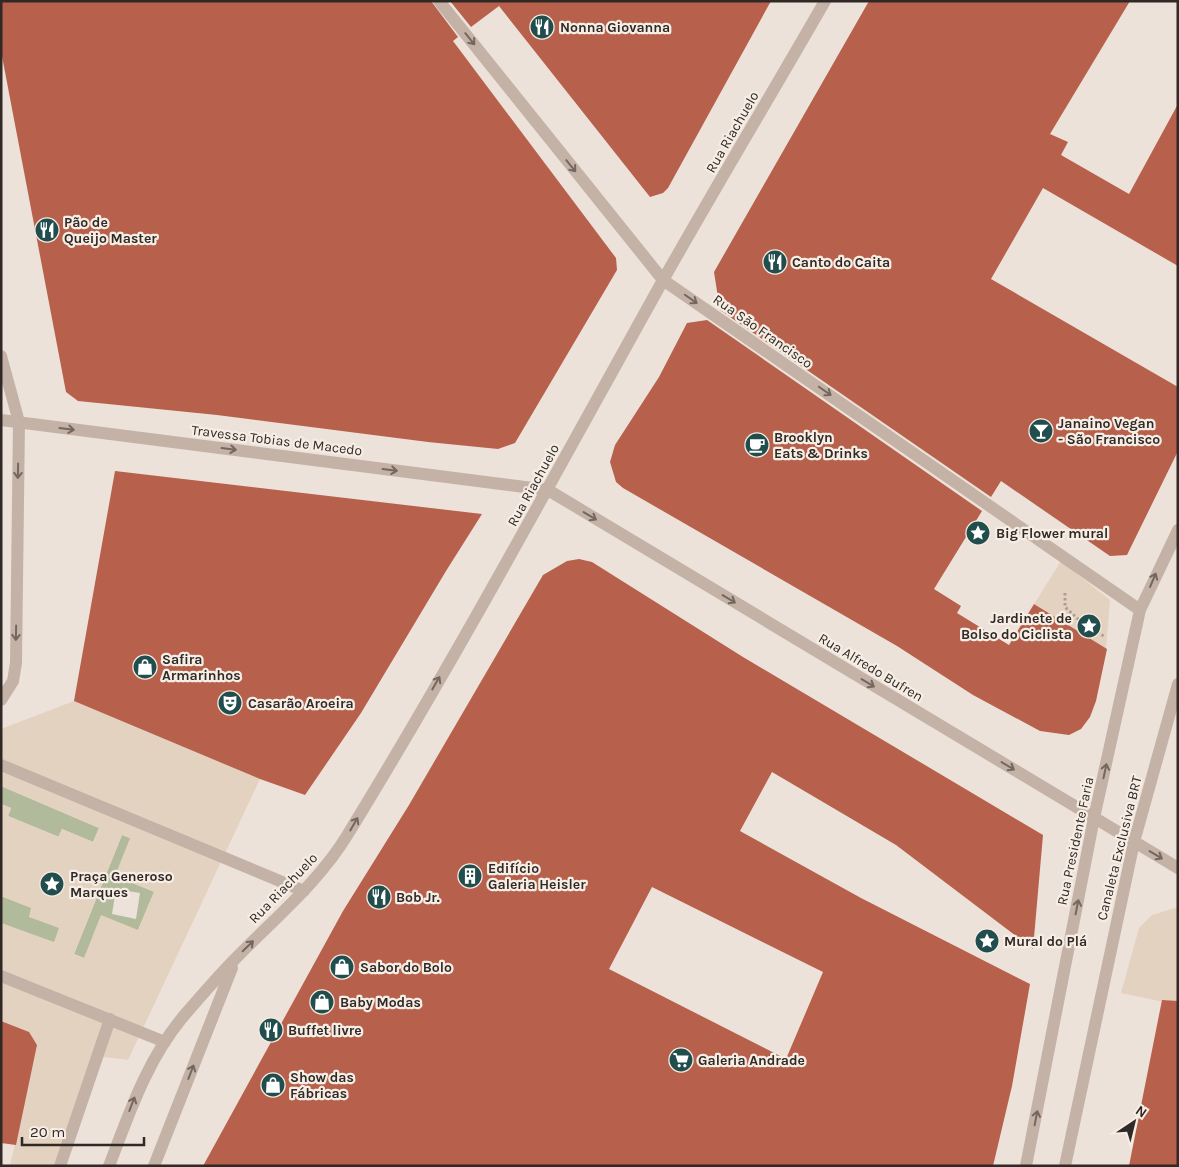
<svg xmlns="http://www.w3.org/2000/svg" width="1179" height="1167" viewBox="0 0 1179 1167" font-family="Karla,sans-serif">
  <style>
    .green { fill: #b1ba9b; fill-rule: evenodd }
    .plaza { fill: #e4d2c1; fill-rule: evenodd }
    .building { fill: #b7614d; fill-rule: evenodd }
    .lines { fill: none; stroke-linecap: round; stroke-linejoin: round }
    .path { stroke: #af9c91; stroke-width: 3; stroke-dasharray: 2.5 2.5; stroke-linecap: butt }
    .minor { stroke: #c4b2a6; stroke-width: 12 }
    .oneway { stroke: #736760 }
    .labels { text-anchor: middle; stroke-width: 4.5; stroke-linejoin: round; paint-order: stroke }
    .poi-label { font-size: 14px; font-weight: bold; fill: #312926; stroke: #f6ede4; text-anchor: start }
    .street-label { font-size: 14px; fill: #312926; stroke: #f6ede4 }
  </style>
  <rect width="100%" height="100%" fill="#ede2d9"/>
  <!-- green -->
  <path class="green" d="M1 786 99 828 93 842 62 829 59 837 8 816 11 808 1 804Z
    M122 835 130 838 154 892 138 930 84 958 74 954ZM116 889 140 893 136 919 112 914Z
    M1 896 32 908 60 928 54 943 1 923Z"/>
  <!-- plaza -->
  <path class="plaza" d="M1061 561 1110 600 1106 649 1034 604Z
    M74 701 260 779 128 1060 97 1056 60 1166H10L37 1045 28 1032 1 1021V923L54 942 59 928 29 917 31 908 1 896V804L11 808 8 816 58 837 62 829 93 842 99 828 1 786V729ZM122 835 130 838 115 876 154 892 138 930 101 915 84 958 74 954Z
    M1178 907V1005L1121 993 1139 928 1152 915Z"/>
  <!-- building -->
  <path class="building" d="M1 1H431L458 37 453 41 616 258 617 270 515 443 498 449 428 442 217 415 78 401 66 392 1 51Z
    M450 1H771L668 188 663 193 650 197 499 6 471 27Z
    M869 1H1130L1050 134 1068 142 1061 155 1129 194 1178 104V266L1043 188 991 279 1178 387V451L1127 555 1110 556 1001 481 991 497 720 310 714 272Z
    M707 320 982 511 934 589 961 606 957 613 1009 645 1034 604 1107 649 1096 701 1090 717 1081 729 1069 735 1040 731 973 695 897 646 623 488 616 482 610 462 615 445 659 377 687 323Z
    M115 471 482 514 446 571 361 713 305 795 260 779 74 701Z
    M579 559 592 562 743 657 1043 835 1033 949 896 845 772 772 740 831 861 898 1030 984 1012 1086 993 1166H203L343 911 409 805 543 575 567 561ZM652 887 823 972 786 1059 609 969Z
    M1162 1000 1178 1001V1166H1129Z
    M1 1021 29 1032 37 1045 16 1145 1 1143Z"/>
  <g class="lines">
    <!-- path -->
    <path class="path" d="M1065 593V607L1079 620 1105 637"/>
    <!-- minor -->
    <path class="minor" d="M439 1 663 280 1140 610
      M1 356 19 422 16 663 13 681 1 700
      M1 420 548 490 1178 868
      M1 765 304 891
      M1 976 165 1042
      M60 1166 110 1019
      M109 1166C129 1114 146 1062 182 1018 200 997 218 976 237 957 276 917 319 882 348 834 459 653 559 467 662 282 715 188 771 95 825 1
      M154 1166 232 968
      M1026 1166 1094 818 1140 610 1178 530
      M1065 1166 1134 842 1178 684"/>
  </g>
  <!-- one-way arrows -->
  <defs><path id="oneway-shaft" d="M-6 0H5M1.5-3L5.5 0L1.5 3" fill="none" stroke-width="1.6" stroke-linecap="round" stroke-linejoin="round" transform="scale(1.25)"/></defs>
  <g class="oneway">
    <use href="#oneway-shaft" transform="translate(470 39) rotate(51)"/>
    <use href="#oneway-shaft" transform="translate(571 166) rotate(51)"/>
    <use href="#oneway-shaft" transform="translate(691 299) rotate(35)"/>
    <use href="#oneway-shaft" transform="translate(825 391) rotate(35)"/>
    <use href="#oneway-shaft" transform="translate(67 429) rotate(7)"/>
    <use href="#oneway-shaft" transform="translate(229 449) rotate(7)"/>
    <use href="#oneway-shaft" transform="translate(390 470) rotate(7)"/>
    <use href="#oneway-shaft" transform="translate(18 471) rotate(91)"/>
    <use href="#oneway-shaft" transform="translate(590 516) rotate(31)"/>
    <use href="#oneway-shaft" transform="translate(1153 580) rotate(-67)"/>
    <use href="#oneway-shaft" transform="translate(729 599) rotate(31)"/>
    <use href="#oneway-shaft" transform="translate(16 633) rotate(91)"/>
    <use href="#oneway-shaft" transform="translate(436 683) rotate(-60)"/>
    <use href="#oneway-shaft" transform="translate(868 683) rotate(31)"/>
    <use href="#oneway-shaft" transform="translate(1008 766) rotate(31)"/>
    <use href="#oneway-shaft" transform="translate(1105 771) rotate(-78)"/>
    <use href="#oneway-shaft" transform="translate(354 824) rotate(-60)"/>
    <use href="#oneway-shaft" transform="translate(1156 855) rotate(31)"/>
    <use href="#oneway-shaft" transform="translate(1077 907) rotate(-79)"/>
    <use href="#oneway-shaft" transform="translate(248 946) rotate(-44)"/>
    <use href="#oneway-shaft" transform="translate(191 1072) rotate(-69)"/>
    <use href="#oneway-shaft" transform="translate(132 1104) rotate(-69)"/>
    <use href="#oneway-shaft" transform="translate(1036 1118) rotate(-79)"/>
  </g>
  <!-- icons -->
  <defs>
    <symbol id="restaurant-disc" viewBox="-11 -11 22 22"><circle r="9.5" fill="#214d4d" stroke="#f6ede4"/><path d="M-5-6h1v4h1v-4h1v4h1v-4h1v5L-1.5 .5V6h-2V.5L-5-1ZM5-6V6H3V1.5H1.5Q1.5-4 5-6Z" fill="#fff"/></symbol>
    <symbol id="bar-disc" viewBox="-11 -11 22 22"><circle r="9.5" fill="#214d4d" stroke="#f6ede4"/><path d="M-6-5H6L.8 .8V4.5H3.5V6h-7V4.5H-.8V.8Z" fill="#fff"/></symbol>
    <symbol id="cafe-disc" viewBox="-11 -11 22 22"><circle r="9.5" fill="#214d4d" stroke="#f6ede4"/><path d="M-5.5-4.5H6V0H3Q3 3.5 0 3.5H-2.5Q-5.5 3.5-5.5 0ZM3-3.2v2h1.7v-2ZM-6 4.5H4V6H-6Z" fill="#fff"/></symbol>
    <symbol id="sight-disc" viewBox="-11 -11 22 22"><circle r="9.5" fill="#214d4d" stroke="#f6ede4"/><path d="M0-6L1.8-2.2L6-1.7L2.9 1.2L3.7 5.4L0 3.3L-3.7 5.4L-2.9 1.2L-6-1.7L-1.8-2.2Z" fill="#fff"/></symbol>
    <symbol id="shop-disc" viewBox="-11 -11 22 22"><circle r="9.5" fill="#214d4d" stroke="#f6ede4"/><path d="M-5-2.5h2.3a2.7 3.5 0 0 1 5.4 0H5L5.5 6h-11ZM-1.5-2.5h3a1.5 2.3 0 0 0-3 0Z" fill="#fff"/></symbol>
    <symbol id="theatre-disc" viewBox="-11 -11 22 22"><circle r="9.5" fill="#214d4d" stroke="#f6ede4"/><path d="M-5-5.5Q0-4 5-5.5V0Q5 5 0 6Q-5 5-5 0ZM-3.3-2.5H-1v1.5H-3.3ZM1-2.5H3.3v1.5H1ZM-2.8 1Q0 5.5 2.8 1Z" fill="#fff"/></symbol>
    <symbol id="building-disc" viewBox="-11 -11 22 22"><circle r="9.5" fill="#214d4d" stroke="#f6ede4"/><path d="M-4-6H4V6H1V3H-1V6H-4ZM-2.5-4.3h1.7v1.8h-1.7ZM.8-4.3h1.7v1.8H.8ZM-2.5-1h1.7V.8h-1.7ZM.8-1h1.7V.8H.8Z" fill="#fff"/></symbol>
    <symbol id="supermarket-disc" viewBox="-11 -11 22 22"><circle r="9.5" fill="#214d4d" stroke="#f6ede4"/><path d="M-6-5.5h2.5l.6 2H6L4.5 2H-2.5L-4.4-4H-6ZM-1.5 3.2a1.3 1.3 0 1 0 .1 0ZM3 3.2a1.3 1.3 0 1 0 .1 0Z" fill="#fff"/></symbol>
  </defs>
  <g fill-rule="evenodd">
    <use href="#restaurant-disc" x="528" y="13" width="28" height="28"/>
    <use href="#restaurant-disc" x="33" y="216" width="28" height="28"/>
    <use href="#restaurant-disc" x="761" y="248" width="28" height="28"/>
    <use href="#bar-disc" x="1027" y="417" width="28" height="28"/>
    <use href="#cafe-disc" x="743" y="431" width="28" height="28"/>
    <use href="#sight-disc" x="964" y="519" width="28" height="28"/>
    <use href="#sight-disc" x="1075" y="612" width="28" height="28"/>
    <use href="#shop-disc" x="131" y="653" width="28" height="28"/>
    <use href="#theatre-disc" x="216" y="689" width="28" height="28"/>
    <use href="#building-disc" x="456" y="862" width="28" height="28"/>
    <use href="#sight-disc" x="38" y="870" width="28" height="28"/>
    <use href="#restaurant-disc" x="365" y="883" width="28" height="28"/>
    <use href="#sight-disc" x="973" y="927" width="28" height="28"/>
    <use href="#shop-disc" x="328" y="953" width="28" height="28"/>
    <use href="#shop-disc" x="308" y="988" width="28" height="28"/>
    <use href="#restaurant-disc" x="257" y="1016" width="28" height="28"/>
    <use href="#supermarket-disc" x="667" y="1046" width="28" height="28"/>
    <use href="#shop-disc" x="259" y="1071" width="28" height="28"/>
  </g>
  <g class="labels">
    <!-- poi labels -->
    <g class="poi-label">
      <text x="560" y="32">Nonna Giovanna</text>
      <text x="64" y="227">Pão de<tspan x="64" dy="16">Queijo Master</tspan></text>
      <text x="792" y="267">Canto do Caita</text>
      <text x="1058" y="428">Janaino Vegan<tspan x="1058" dy="16">- São Francisco</tspan></text>
      <text x="774" y="442">Brooklyn<tspan x="774" dy="16">Eats &amp; Drinks</tspan></text>
      <text x="996" y="538">Big Flower mural</text>
      <text x="1072" y="623" text-anchor="end">Jardinete de<tspan x="1072" dy="16">Bolso do Ciclista</tspan></text>
      <text x="162" y="664">Safira<tspan x="162" dy="16">Armarinhos</tspan></text>
      <text x="248" y="708">Casarão Aroeira</text>
      <text x="488" y="873">Edifício<tspan x="488" dy="16">Galeria Heisler</tspan></text>
      <text x="70" y="881">Praça Generoso<tspan x="70" dy="16">Marques</tspan></text>
      <text x="396" y="902">Bob Jr.</text>
      <text x="1004" y="946">Mural do Plá</text>
      <text x="360" y="972">Sabor do Bolo</text>
      <text x="340" y="1007">Baby Modas</text>
      <text x="288" y="1035">Buffet livre</text>
      <text x="698" y="1065">Galeria Andrade</text>
      <text x="290" y="1082">Show das<tspan x="290" dy="16">Fábricas</tspan></text>
    </g>
    <!-- street labels -->
    <g class="street-label">
      <text transform="translate(732 132) rotate(-60)" y="5">Rua Riachuelo</text>
      <text transform="translate(763 331) rotate(35)" y="5">Rua São Francisco</text>
      <text transform="translate(277 440) rotate(7)" y="5">Travessa Tobias de Macedo</text>
      <text transform="translate(533 485) rotate(-61)" y="5">Rua Riachuelo</text>
      <text transform="translate(871 667) rotate(31)" y="5">Rua Alfredo Bufren</text>
      <text transform="translate(1075 841) rotate(-78)" y="5">Rua Presidente Faria</text>
      <text transform="translate(1119 848) rotate(-76)" y="5">Canaleta Exclusiva BRT</text>
      <text transform="translate(283 888) rotate(-46)" y="5">Rua Riachuelo</text>
    </g>
  </g>
  <!-- border -->
  <rect width="1179" height="1167" fill="none" stroke="#312926" stroke-width="5"/>
  <!-- north arrow -->
  <g transform="translate(1134 1122) rotate(35)" stroke="#f6ede4" stroke-width="4" paint-order="stroke">
  <path d="M0-4L9 19L0 12L-9 19Z" fill="#312926"/>
  <text y="-8" font-size="14" font-weight="bold" text-anchor="middle" fill="#312926">N</text>
  </g>
  <!-- scale -->
  <path d="M22 1137v8h122v-8" fill="none" stroke="#312926" stroke-width="2.5"/>
  <text x="30" y="1137" font-size="15" fill="#312926" stroke="#f6ede4" stroke-width="4" paint-order="stroke">20 m</text>
</svg>
